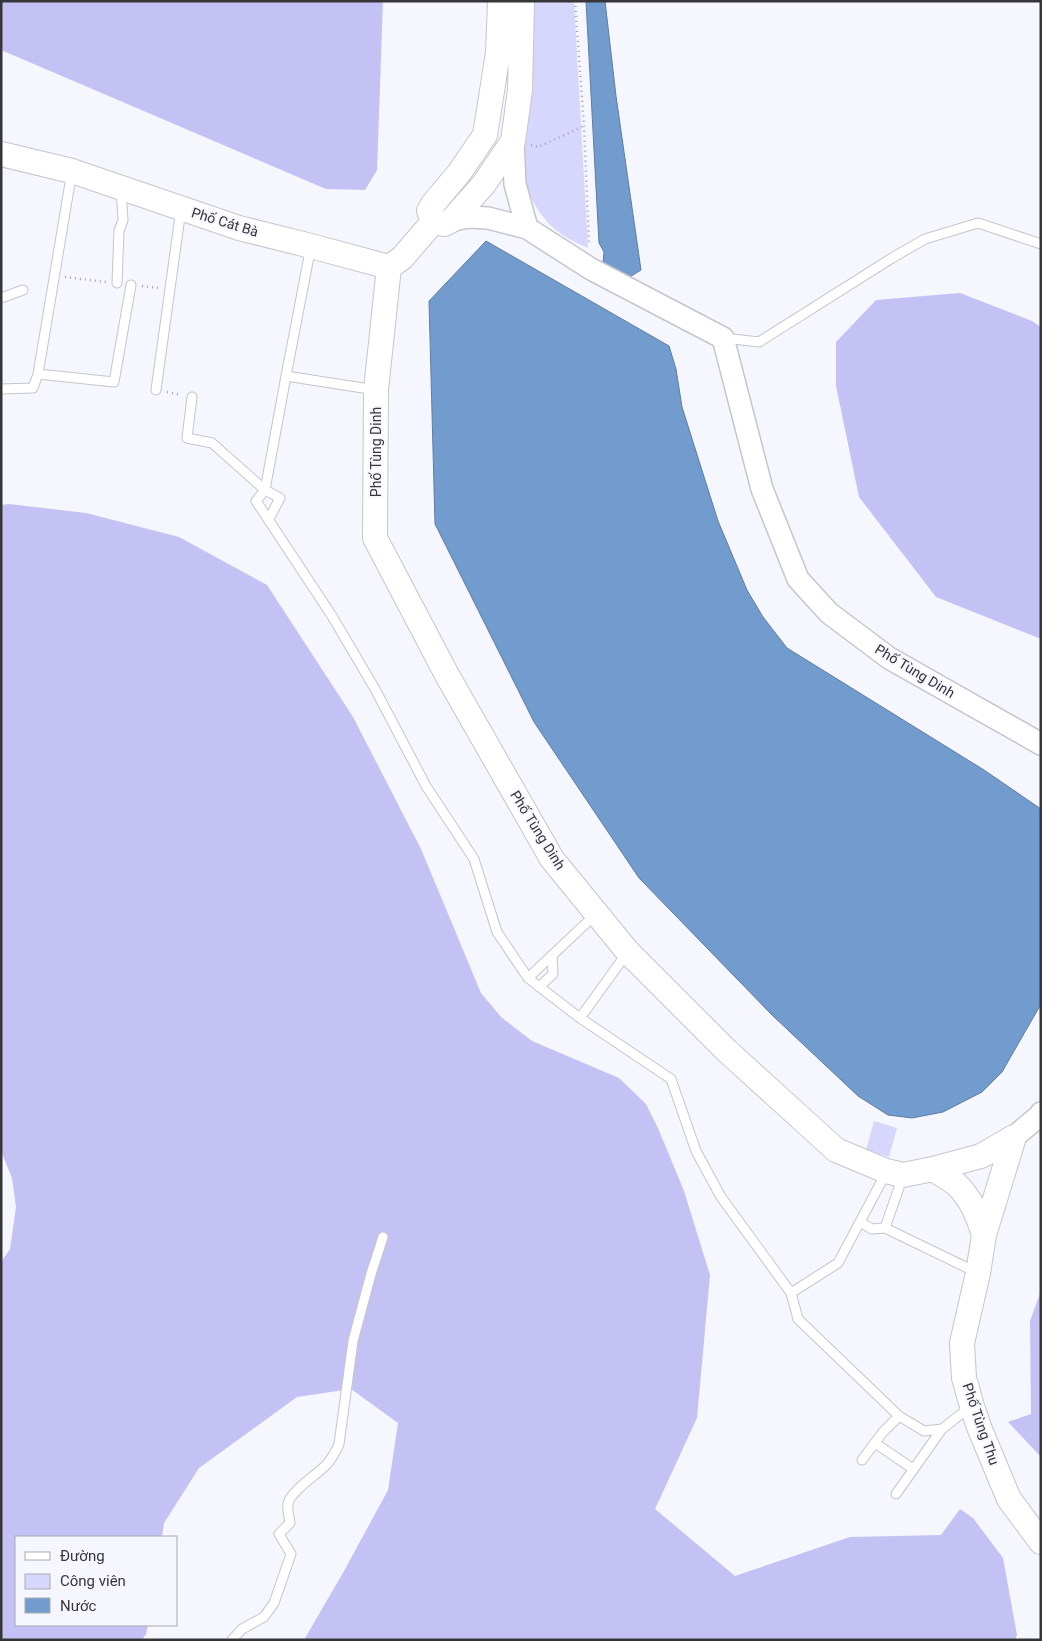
<svg xmlns="http://www.w3.org/2000/svg" width="1042" height="1641" viewBox="0 0 1042 1641" font-family="Roboto,sans-serif">
  <style>
    .green { fill: #d7d6fc }
    .forest { fill: #c4c2f4 }
    .water { fill: #729cce; stroke: #607da1 }
    .lines { fill: none; stroke-linecap: round; stroke-linejoin: round }
    .service-casing { stroke: #c5c5cd; stroke-width: 11 }
    .tertiary-casing { stroke: #c5c5cd; stroke-width: 24 }
    .secondary-casing { stroke: #c5c5cd; stroke-width: 26 }
    .path { stroke: #a3a3aa; stroke-width: 2.5; stroke-dasharray: 1 4; stroke-linecap: butt }
    .service { stroke: #fff; stroke-width: 9 }
    .tertiary { stroke: #fff; stroke-width: 21 }
    .secondary { stroke: #fff; stroke-width: 24 }
    .labels { text-anchor: middle; stroke-width: 4; stroke-linejoin: round; paint-order: stroke }
    .street-label { font-size: 14px; fill: #363639; stroke: #f6f6ff }
  </style>
  <rect width="100%" height="100%" fill="#f6f6ff"/>
  <!-- green -->
  <path class="green" d="M519 1H574L588 248C551 232 542 220 524 184L503 176Z
    M874 1121 897 1128 889 1157 866 1150Z"/>
  <!-- forest -->
  <path class="forest" d="M1 1H383L377 170 365 190 326 189 1 50Z
    M960 293 1032 321 1041 327V639L936 597 859 497 836 386V342L876 300Z
    M9 504 86 513 179 537 267 585 353 717 421 849 481 993 501 1017 532 1041 619 1078 646 1104 658 1128 684 1191 710 1275 697 1418 655 1509 735 1576 850 1537 941 1535 960 1509 973 1518 1003 1558 1017 1635 1015 1640H304L344 1571 388 1490 398 1423 351 1389 297 1397 199 1468 164 1523 162 1537H16V1625H148L146 1634 142 1640H1V1262L10 1249 16 1207 12 1178 1 1151V505Z
    M1041 1291V1457L1008 1422 1031 1414 1030 1321Z"/>
  <!-- water -->
  <path class="water" d="M586 1H605L616 96 641 270 628 278 603 263 604 252 599 243Z
    M486 241 669 346 676 369 682 407 718 521 747 590 763 617 787 648 984 770 1041 809V1004L1002 1072 982 1092 943 1112 912 1118 888 1115 858 1096 772 1015 639 878 534 722 435 524 429 301Z"/>
  <g class="lines">
    <defs>
      <path id="service" d="M117 283 119 231 123 220 121 189
        M1 298 23 290
        M724 338 759 342 892 258 925 239 978 223 1041 244
        M38 374 114 382 131 285
        M286 376 311 246
        M1 389 33 388 38 374 72 171
        M156 390 181 209
        M192 397 187 438 212 443 265 490 256 501 332 616 375 689 426 786 474 859 497 932 528 978
        M269 519 280 498 265 490 286 376 376 390
        M596 914 528 978 580 1018 671 1079 696 1151 721 1197 791 1293 838 1263 886 1173
        M539 987 553 974 552 955
        M580 1018 627 953
        M903 1176 885 1228 978 1273
        M860 1222 872 1229 885 1228
        M791 1293 798 1319 899 1416 924 1431 942 1429 970 1407
        M875 1443 913 1469
        M862 1460 883 1432 899 1416
        M896 1494 942 1429
        M232 1640 242 1629 264 1617 274 1603 291 1554 279 1534 290 1523C289 1517 287 1509 288 1503 292 1490 317 1475 327 1464 332 1458 336 1451 339 1444L353 1341 371 1274 383 1237"/>
      <path id="tertiary" d="M513 141 515 184 527 228
        M452 220 470 217 488 218 527 228 591 269 723 338 762 489 798 579 829 613 889 658 1041 744
        M1014 1137 1039 1116 1041 1113"/>
      <path id="secondary" d="M1 154 72 171 239 228 311 246 389 267 402 258 433 222
        M433 222 444 224 452 220 484 184 513 141 520 90 522 1
        M433 222 429 211 433 204 459 173 485 135 498 53 500 1
        M389 267 376 390 375 538 447 675 552 859 628 952 727 1051 836 1150 886 1171 903 1175 933 1169 981 1156 1014 1137
        M1014 1137 984 1235 978 1273 962 1343 964 1378 972 1406 979 1427 1009 1499 1041 1542
        M933 1169C940 1174 949 1178 956 1184 971 1198 978 1216 984 1235"/>
    </defs>
    <!-- service casing -->
    <use href="#service" class="service-casing"/>
    <!-- tertiary casing -->
    <use href="#tertiary" class="tertiary-casing"/>
    <!-- secondary casing -->
    <use href="#secondary" class="secondary-casing"/>
    <!-- path -->
    <path class="path" d="M575 1 584 126 589 243
      M531 145 538 147 584 126
      M65 277 106 282
      M142 286 158 288
      M167 392 181 395"/>
    <!-- service -->
    <use href="#service" class="service"/>
    <!-- tertiary -->
    <use href="#tertiary" class="tertiary"/>
    <!-- secondary -->
    <use href="#secondary" class="secondary"/>
  </g>
  <g class="labels">
    <!-- street labels -->
    <g class="street-label">
      <text transform="translate(225 222) rotate(17)" y="5">Phố Cát Bà</text>
      <text transform="translate(376 452) rotate(-90)" y="5">Phố Tùng Dinh</text>
      <text transform="translate(915 671) rotate(31)" y="5">Phố Tùng Dinh</text>
      <text transform="translate(538 830) rotate(58)" y="5">Phố Tùng Dinh</text>
      <text transform="translate(981 1424) rotate(71)" y="5">Phố Tùng Thu</text>
    </g>
  </g>
  <!-- border -->
  <rect width="1042" height="1641" fill="none" stroke="#363639" stroke-width="5"/>
  <!-- legend -->
  <rect x="15" y="1536" width="162" height="90" fill="#f6f6ff" stroke="#a9a9b0"/>
  <rect x="25" y="1552" width="25" height="8" fill="#ffffff" stroke="#a9a9b0"/>
  <text x="60" y="1561" font-size="15" fill="#363639">Đường</text>
  <rect x="25" y="1574" width="25" height="15" fill="#d7d6fc" stroke="#a9a9b0"/>
  <text x="60" y="1586" font-size="15" fill="#363639">Công viên</text>
  <rect x="25" y="1598" width="25" height="15" fill="#729cce" stroke="#a9a9b0"/>
  <text x="60" y="1611" font-size="15" fill="#363639">Nước</text>
</svg>
